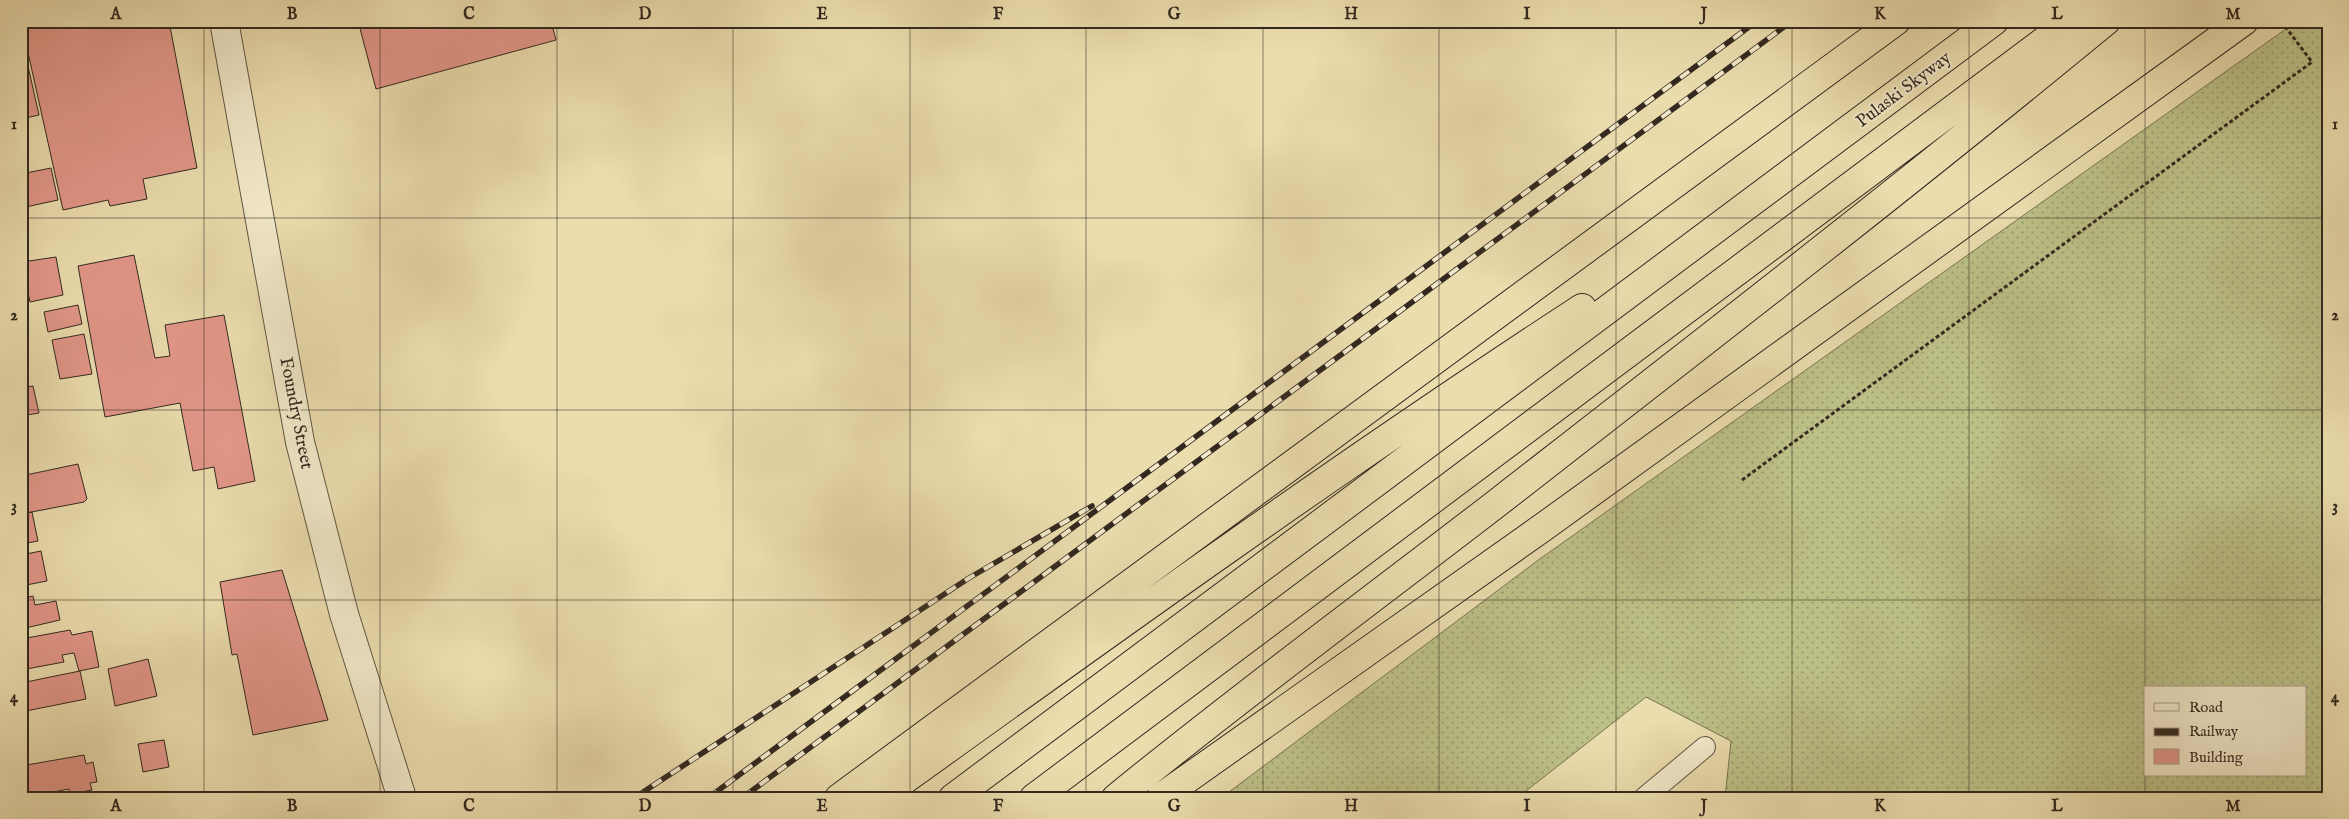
<svg xmlns="http://www.w3.org/2000/svg" width="2349" height="819" viewBox="0 0 2349 819" font-family="'IM FELL English',serif">
  <style>
    .grass { fill: url(#grass-dots); stroke: #787454; fill-rule: evenodd }
    .building { fill: #e29789; stroke: #332920 }
    .lines { fill: none; stroke-linecap: round; stroke-linejoin: round }
    .lane-casing { stroke: #615644; stroke-width: 22 }
    .street-casing { stroke: #615644; stroke-width: 30 }
    .highway-casing { stroke: #332920; stroke-width: 30 }
    .path { stroke: #332920; stroke-width: 3; stroke-dasharray: 4 2.5; stroke-linecap: butt }
    .lane { stroke: #f2e9ca; stroke-width: 20 }
    .street { stroke: #f2e9ca; stroke-width: 28 }
    .highway { stroke: #ebddae; stroke-width: 28 }
    .rail-casing { stroke: #332920; stroke-width: 5.5 }
    .rail { stroke: #f2e9ca; stroke-width: 4; stroke-dasharray: 11; stroke-linecap: butt }
    .grid { fill: none; stroke: #332920; stroke-width: 1; stroke-opacity: 0.55 }
    .labels { text-anchor: middle; stroke-width: 4; stroke-linejoin: round; paint-order: stroke }
    .street-label { font-size: 18px; fill: #332920; stroke: #f2e9ca }
    .neatline { fill: none; stroke: #332920; stroke-width: 2 }
    .grid-label { font-size: 16px; text-anchor: middle; font-weight: bold; fill: #332920 }
  </style>
  <defs>
    <pattern id="grass-dots" width="8" height="8" patternUnits="userSpaceOnUse" patternTransform="scale(1.25)"><rect width="8" height="8" fill="#bcc087"/><path d="M2 2h.1M6 6h.1" fill="none" stroke="#999c6e" stroke-width="1.8" stroke-linecap="round"/></pattern>
  </defs>
  <rect width="100%" height="100%" fill="#ebddae"/>
  <filter id="stains"><feTurbulence type="fractalNoise" baseFrequency=".004" numOctaves="4"/><feColorMatrix values="0 0 0 0 .2 0 0 0 0 .09 0 0 0 0 .02 0 0 0 .5 -.17"/></filter>
  <radialGradient id="worn" r=".72"><stop offset=".6" stop-color="#630" stop-opacity="0"/><stop offset="1" stop-color="#630" stop-opacity=".3"/></radialGradient>
  <!-- grass -->
  <path class="grass" d="M2297 21H2328V798H1725L1731 741 1646 697 1517 798H1221L1537 561ZM2145 688H2305V775H2145Z"/>
  <!-- building -->
  <path class="building" d="M21 21H169L197 168 143 179 147 199 110 206 108 200 63 210Z
    M358 21H551L556 40 376 89Z
    M21 35 39 115 21 119Z
    M51 168 58 200 21 208V174Z
    M134 255 155 358 170 356 165 325 224 315 255 481 218 489 214 467 193 471 180 403 105 417 78 266Z
    M56 257 63 295 30 302 22 262Z
    M78 305 82 324 48 332 44 312Z
    M84 334 92 374 60 379 52 340Z
    M33 386 39 413 21 416V388Z
    M78 464 87 499 84 502 21 514V476Z
    M32 512 38 541 21 544V514Z
    M41 551 47 581 21 586V555Z
    M282 570 328 720 253 735 237 654 232 655 220 582Z
    M33 596 35 605 56 601 60 620 21 629V599Z
    M70 630 72 635 92 631 99 667 79 671 74 653 62 655 64 662 21 670V639Z
    M148 659 157 696 115 706 108 669Z
    M80 671 86 699 21 712V683Z
    M164 740 169 767 143 772 138 744Z
    M84 755 86 764 93 762 97 782 90 783 92 790 70 794 69 789 21 798V766Z"/>
  <g class="lines">
    <defs>
      <path id="lane" d="M1644 798 1705 747"/>
      <path id="street" d="M224 21 300 442 344 614 402 798"/>
      <path id="highway" d="M839 798 1896 21
        M879 798C1111 631 1343 464 1582 308
        M953 798 1994 21
        M1034 798 2071 21
        M1116 798C1242 695 1373 599 1501 500 1704 342 1908 184 2106 21
        M1160 798 1542 528 2244 21"/>
    </defs>
    <!-- lane casing -->
    <use href="#lane" class="lane-casing"/>
    <!-- street casing -->
    <use href="#street" class="street-casing"/>
    <!-- highway casing -->
    <use href="#highway" class="highway-casing"/>
    <!-- path -->
    <path class="path" d="M1742 480 2312 62 2281 21"/>
    <!-- lane -->
    <use href="#lane" class="lane"/>
    <!-- street -->
    <use href="#street" class="street"/>
    <!-- highway -->
    <use href="#highway" class="highway"/>
    <defs>
      <path id="rail" d="M634 798 969 578 1092 506
        M708 798 1757 21
        M742 798 1792 21"/>
    </defs>
    <!-- rail casing -->
    <use href="#rail" class="rail-casing"/>
    <!-- rail -->
    <use href="#rail" class="rail"/>
  </g>
  <!-- grid -->
  <path class="grid" d="M204 21V798M380 21V798M557 21V798M733 21V798M910 21V798M1086 21V798M1263 21V798M1439 21V798M1616 21V798M1792 21V798M1969 21V798M2145 21V798M21 218H2328M21 410H2328M21 600H2328"/>
  <g class="labels">
    <!-- street labels -->
    <g class="street-label">
      <text transform="translate(1903 89) rotate(-37)" y="6">Pulaski Skyway</text>
      <text transform="translate(297 413) rotate(79)" y="6">Foundry Street</text>
    </g>
  </g>
  <!-- margin -->
  <rect width="2349" height="819" fill="none" stroke="#ebddae" stroke-width="55"/>
  <!-- legend -->
  <rect x="2144" y="686" width="162" height="90" fill="#f2e9ca" stroke="#a69c86"/>
  <rect x="2154" y="703" width="25" height="8" fill="#f2e9ca" stroke="#a69c86"/>
  <text x="2189" y="712" font-size="15" fill="#332920">Road</text>
  <rect x="2154" y="728" width="25" height="8" fill="#332920" stroke="#a69c86"/>
  <text x="2189" y="736" font-size="15" fill="#332920">Railway</text>
  <rect x="2154" y="749" width="25" height="15" fill="#e29789" stroke="#a69c86"/>
  <text x="2189" y="762" font-size="15" fill="#332920">Building</text>
  <rect x="28" y="28" width="2294" height="764" class="neatline"/>
  <g class="grid-label">
    <text x="116" y="19">A</text>
    <text x="292" y="19">B</text>
    <text x="469" y="19">C</text>
    <text x="645" y="19">D</text>
    <text x="822" y="19">E</text>
    <text x="998" y="19">F</text>
    <text x="1174" y="19">G</text>
    <text x="1351" y="19">H</text>
    <text x="1527" y="19">I</text>
    <text x="1704" y="19">J</text>
    <text x="1880" y="19">K</text>
    <text x="2057" y="19">L</text>
    <text x="2233" y="19">M</text>
    <text x="14" y="129">1</text>
    <text x="2335" y="129">1</text>
    <text x="14" y="320">2</text>
    <text x="2335" y="320">2</text>
    <text x="14" y="511">3</text>
    <text x="2335" y="511">3</text>
    <text x="14" y="702">4</text>
    <text x="2335" y="702">4</text>
    <text x="116" y="811">A</text>
    <text x="292" y="811">B</text>
    <text x="469" y="811">C</text>
    <text x="645" y="811">D</text>
    <text x="822" y="811">E</text>
    <text x="998" y="811">F</text>
    <text x="1174" y="811">G</text>
    <text x="1351" y="811">H</text>
    <text x="1527" y="811">I</text>
    <text x="1704" y="811">J</text>
    <text x="1880" y="811">K</text>
    <text x="2057" y="811">L</text>
    <text x="2233" y="811">M</text>
  </g>
  <rect width="100%" height="100%" filter="url(#stains)"/>
  <rect width="100%" height="100%" fill="url(#worn)"/>
</svg>
